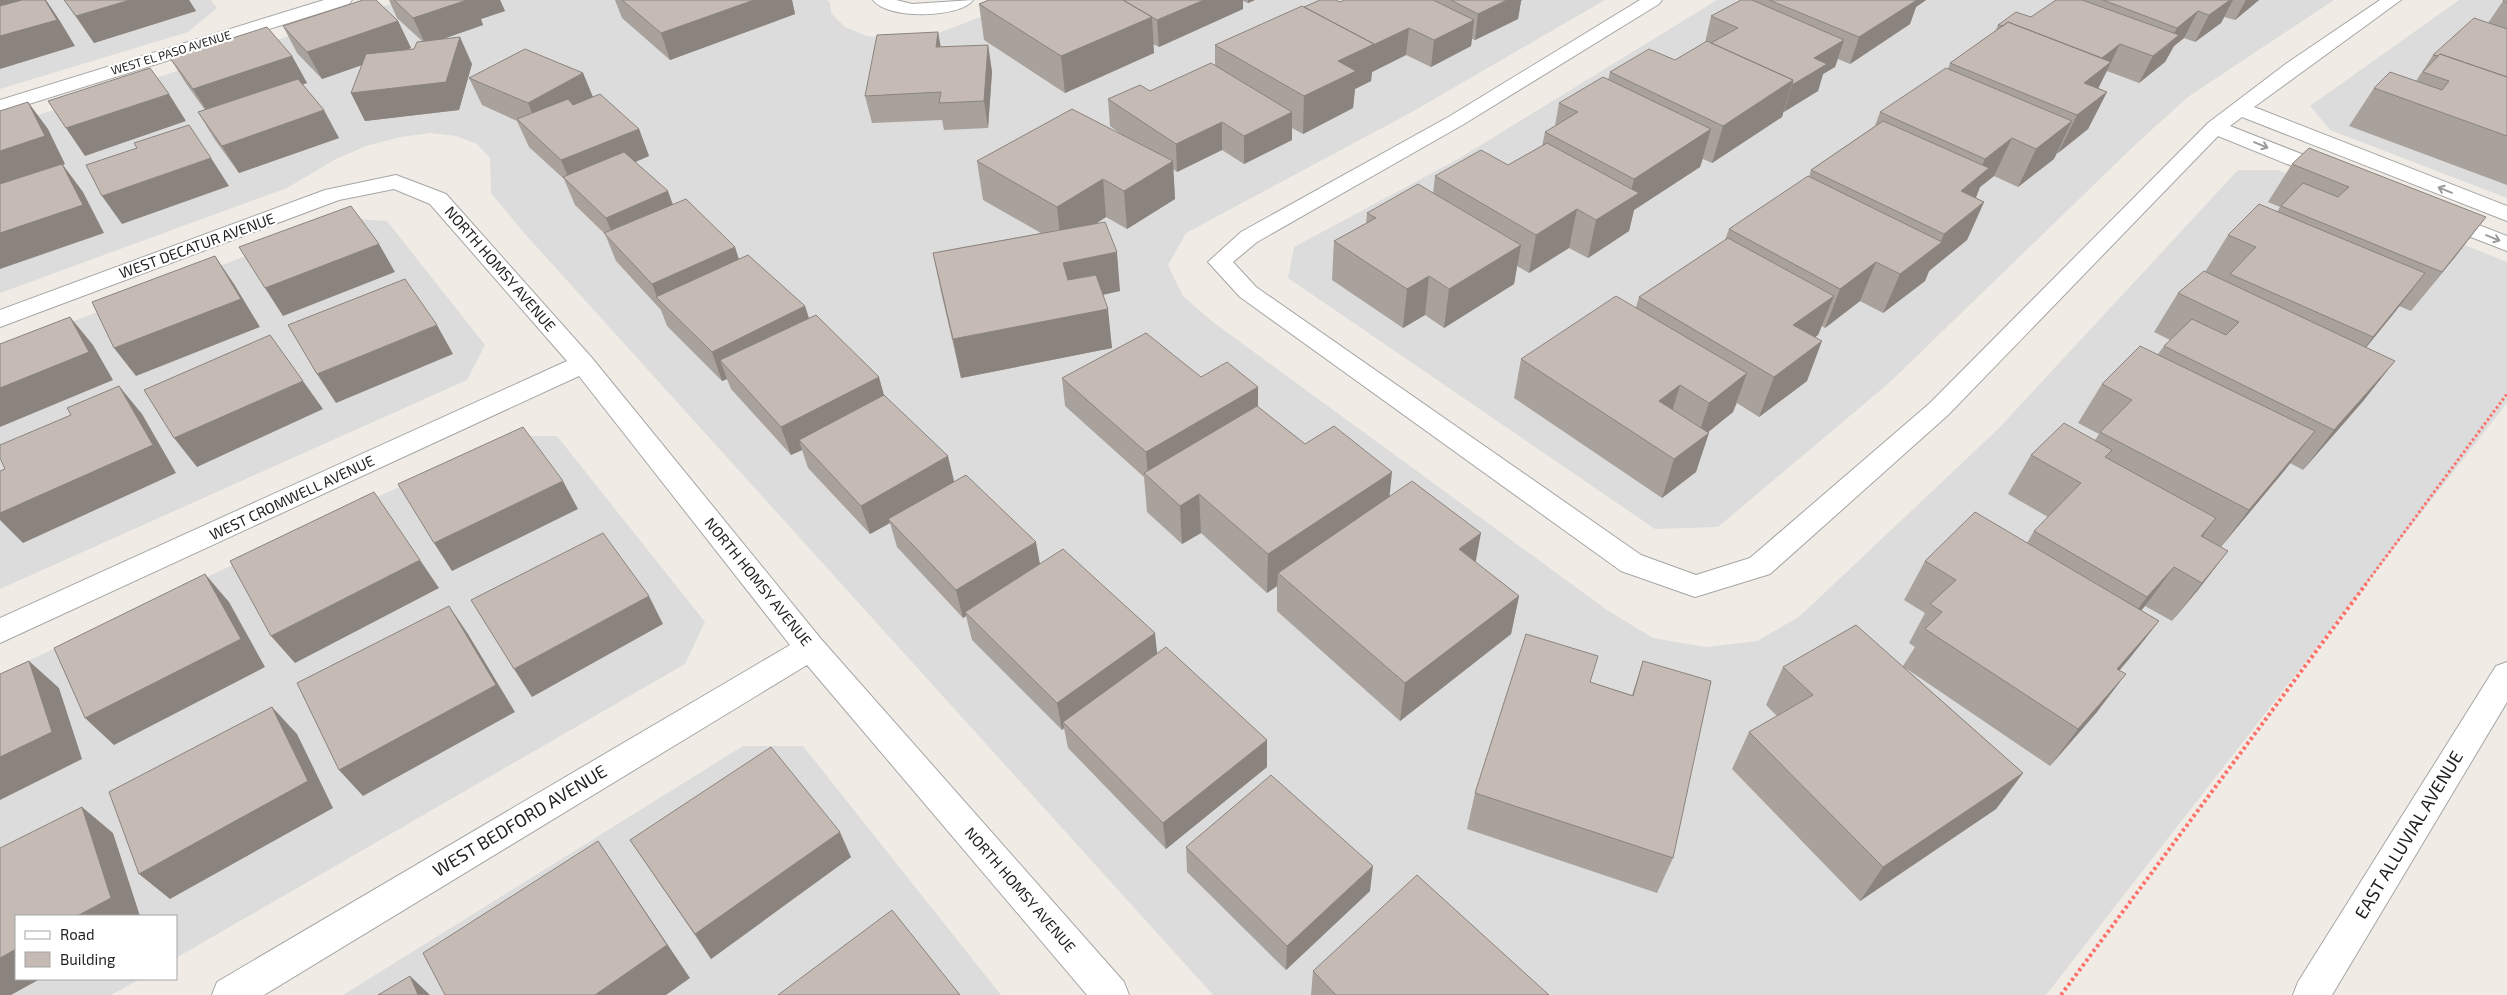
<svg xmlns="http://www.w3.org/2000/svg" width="2507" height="995" viewBox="0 0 2507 995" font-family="'Exo 2',sans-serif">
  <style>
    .residential { fill: #dddcdc }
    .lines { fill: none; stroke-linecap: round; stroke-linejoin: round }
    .minor-casing { stroke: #a6a6a6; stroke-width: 2 }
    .path-far1 { stroke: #fc716a; stroke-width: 3; stroke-dasharray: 2.5 2.5; stroke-linecap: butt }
    .path { stroke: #fc716a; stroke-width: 4; stroke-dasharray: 3 3; stroke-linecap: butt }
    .minor { fill: #fff; fill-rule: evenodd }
    .wall { fill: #a9a19b }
    .shaded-wall { fill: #8a837e }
    .building { fill: #c5bbb4; stroke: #8a837e }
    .oneway { stroke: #9a9a9a }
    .labels { text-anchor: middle; stroke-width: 4.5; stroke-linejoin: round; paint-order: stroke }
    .far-street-label { font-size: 12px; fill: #1f1f1f; stroke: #fff }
    .street-label { font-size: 15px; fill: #1f1f1f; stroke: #fff }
    .near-street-label { font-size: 18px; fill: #1f1f1f; stroke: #fff }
  </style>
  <rect width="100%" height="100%" fill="#f0ece5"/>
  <!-- residential -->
  <path class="residential" d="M0 0H211L217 8 188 32 0 89Z
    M403 0H827L830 2 831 13 845 27 867 36 896 39 928 37 1025 0H1605L1412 112 1186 233 1168 265 1183 296 1213 322 1607 610 1653 638 1706 647 1757 641 1800 616 1998 429 2238 170H2278L2507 262V403L2046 995H1213L525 234 491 193 490 158 477 144 456 136 431 133 401 137 366 146 336 159 287 188 0 293V127Z
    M1717 0H2334L2188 97 2135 145 1889 383 1718 527 1655 529 1288 278 1294 247 1458 159Z
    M2459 0H2507V198L2330 130 2310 106Z
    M346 218 387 221 485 345 467 380 0 589V349Z
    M508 436H557L705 622 685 664 176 958V916H16V979H140L111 995H0V674Z
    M743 746H803L1001 995H343Z"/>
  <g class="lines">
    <defs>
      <path id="minor" d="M324 0H352L349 4 0 113V100Z
        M873 0H896L912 4 973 0C961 18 887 20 873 0Z
        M1640 0H1662L1659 4 1464 124 1257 242 1233 262 1256 287 1641 555 1696 575 1750 558 1930 403 2208 123 2287 63 2380 0H2401L2254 107 2507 206V221L2242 117 2230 126 2340 169 2343 174 2340 179 2332 180 2324 179 2218 136 1948 415 1770 574 1695 597 1621 571 1240 297 1208 262 1241 232 1450 116Z
        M396 175 446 194 592 358 821 639 1124 982 1129 995H1087L807 665 264 995H212L217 982 790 645 579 376 0 643V618L567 361 430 204 394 189 339 200 0 327V310L325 190Z
        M2440 210 2507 236V251L2432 222 2429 217 2432 212Z
        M2507 662V702L2332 995H2293L2298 982 2496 666Z"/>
    </defs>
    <!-- minor casing -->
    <use href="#minor" class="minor-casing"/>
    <!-- path-far1 -->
    <path class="path-far1" d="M2365 585 2507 394"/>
    <!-- path -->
    <path class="path" d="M2061 995 2366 584"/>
    <!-- minor -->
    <use href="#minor" class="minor"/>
  </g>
  <!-- wall -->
  <path class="wall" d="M64 0H189L196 11 94 43Z
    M389 0H500L505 11 481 19 483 25 442 39 472 64 459 110 365 121 351 93 362 65 322 79 297 53 283 26 398 21 411 48 406 50 414 49 422 41 397 18Z
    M615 0H792L795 14 670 60 622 18Z
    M989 0H1255L1248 3 1243 1V9L1159 47 1153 44 1154 53 1065 93 984 40 979 4Z
    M1345 0H1522L1521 1 1518 19 1475 40 1472 39 1471 46 1431 67 1406 55 1372 72 1371 81 1355 89 1353 108 1303 134 1292 128V140L1244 164 1222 150 1177 172 1173 169 1175 199 1127 229 1106 217 1097 223 1120 291 1103 295 1112 348 961 378 941 292 933 253 1041 233 983 200 977 161 1122 135 1110 126 1108 99 1150 91 1215 66V45L1304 7 1340 2Z
    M1741 0H1926L1916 7 1910 24 1850 64 1838 59 1835 67 1823 74 1818 91 1783 112 1782 117 1712 163 1703 159 1700 167 1634 210 1629 231 1588 258 1569 248 1529 273 1517 266 1514 284 1444 328 1425 315 1403 328 1332 280 1334 241 1366 223 1367 213 1433 194 1435 176 1508 165 1542 146 1545 132 1555 126 1559 103 1608 80 1610 72 1675 60 1705 43 1711 16Z
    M2056 0H2259L2235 20 2224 17 2221 23 2195 42 2184 38 2174 46 2165 62 2139 83 2107 71 2098 88 2107 92 2088 129 2058 153H2057L2054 159 2018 187 1994 176 1980 187 1976 198 1984 202 1967 240 1929 271 1925 281 1883 313 1860 301 1825 328 1822 326 1818 335 1815 337 1807 381 1759 417 1737 403 1733 412 1708 432 1696 472 1662 498 1514 398 1521 359 1636 307 1639 297 1725 240 1729 229 1809 177 1811 170 1875 126 1880 112 1948 69 1950 63 1995 32 1998 25 2031 17Z
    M2507 0V185L2349 126 2374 88 2416 81 2433 55 2488 23 2503 1Z
    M988 45 992 72 988 128 944 130 942 120 872 123 865 96 941 47Z
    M292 56 307 83 303 84 339 138 239 173 215 140 198 112 205 110 187 85 170 58Z
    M583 73 593 97 639 129 649 156 635 162 673 204 739 259 805 306 809 318 884 395 954 482 1039 564 1157 654 1267 740V767L1166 849 1068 748 1064 728 1062 730 972 640 966 616 963 618 897 547 890 523 870 534 808 468 802 450 791 455 731 389 727 379 722 381 667 326 661 310 616 261 605 234 575 205 564 179 529 147 517 121 482 105 469 78Z
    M2292 164 2486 217 2411 311 2399 306 2366 347 2364 400 2303 470 2290 463 2221 547 2228 551 2198 590 2172 621 2145 606 2141 611 2159 621 2129 659 2120 670 2097 712 2050 766 1904 667 2023 773 1996 809 1860 901 1732 769 1749 732 1777 716 1766 705 1783 667 1903 666 1915 647 1909 643 1925 613 1904 600 1925 561 2027 543 2034 531 2048 517 2008 494 2031 455 2095 440 2099 434 2078 423 2102 384 2158 354 2164 346 2170 340 2154 332 2178 293 2205 272 2228 235 2277 212 2280 207 2268 202Z
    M1201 377 1258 407 1305 444 1390 496 1519 596 1511 634 1400 721 1277 611V586L1267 593 1201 533 1182 544 1147 512 1144 477 1065 406 1062 378Z
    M1643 661 1673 858 1657 893 1467 829 1475 793 1590 682 1632 695Z
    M630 840 851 857 711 959Z
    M1186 847 1370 891 1286 970 1187 872Z
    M1313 971 1549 995H1311Z"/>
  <!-- shaded-wall -->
  <path class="shaded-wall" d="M0 0H44L0 20Z
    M46 0 60 21 75 46 0 69V36Z
    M130 0H189L196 11 94 43 76 16Z
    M467 0H500L505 11 481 19 483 25 426 45 413 18Z
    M754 0H792L795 14 670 60 661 33Z
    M1204 0H1243V9L1159 47 1157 20Z
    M1248 0H1255L1248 3Z
    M1502 0H1522L1521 1 1518 19 1475 40 1478 14Z
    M1910 0H1926L1916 7 1910 24 1850 64 1859 37Z
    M2230 0H2233L2221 23 2195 42 2209 15Z
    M2246 0H2259L2235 20Z
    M2198 11 2184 38 2174 46 2165 62 2139 83 2153 56 2168 45 2177 28Z
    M1152 17 1154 53 1065 93 1061 56Z
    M1474 20 1471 46 1431 67 1434 40Z
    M398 21 411 48 322 79 307 52Z
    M1409 28 1406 55 1372 72 1371 81 1355 89 1353 108 1303 134 1304 96 1338 61Z
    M938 32 943 59 936 47Z
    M460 37 472 64 459 110 365 121 351 93Z
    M1844 40 1835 67 1823 74 1818 91 1784 112 1792 85 1814 58Z
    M2120 44 2093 99 2084 83 2096 63Z
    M988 45 992 72 988 128 984 101Z
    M292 56 307 83 210 116 193 89Z
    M583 73 594 100 539 131 528 103Z
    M1793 80 1782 117 1712 163 1723 126Z
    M2107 92 2088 129 2058 153 2077 115Z
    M169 94 186 121 85 156 66 128Z
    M28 102 48 129 65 164 63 165 83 192 104 233 0 269V151Z
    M324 110 339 138 239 173 222 146Z
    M1292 112V140L1244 164V136Z
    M2072 121 2054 159 2018 187 2036 149Z
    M1222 122V150L1177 172 1176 144Z
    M639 129 649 156 574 188 572 186 561 160Z
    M1711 129 1700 167 1634 210 1629 231 1588 258 1596 220 1629 199 1634 179Z
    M2012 138 1994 176 1980 187 1972 207 1961 191 1976 179 1985 159Z
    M211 158 229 186 122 224 102 196Z
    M1173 161 1175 199 1127 229 1124 191Z
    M1103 179 1106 217 1061 246 1057 207Z
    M668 191 678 219 617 246 606 218Z
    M1984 202 1967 240 1929 271 1925 281 1883 313 1900 274 1940 244 1944 234Z
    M1577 209 1569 248 1529 273 1536 235Z
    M2486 217 2456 256 2411 311 2442 272Z
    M379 244 395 272 283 316 265 288Z
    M1521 245 1514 284 1444 328 1449 289Z
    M735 247 744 275 658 299 652 284Z
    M1117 252 1120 291 1067 302 1063 263Z
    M215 256 234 284 260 327 136 376 114 348Z
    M1876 262 1860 301 1825 328 1840 289Z
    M2425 273 2395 312 2343 376 2373 337Z
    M1429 276 1425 315 1403 328 1407 289Z
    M1834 296 1818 335 1779 364 1793 325Z
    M805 306 814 335 720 360 727 379 722 381 712 352Z
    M1108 309 1112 348 961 378 953 339Z
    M70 317 93 345 113 380 0 427V388Z
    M437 325 453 354 336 403 317 374Z
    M1822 341 1807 381 1759 417 1774 377Z
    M2395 361 2364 400 2303 470 2334 430Z
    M1747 373 1733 412 1696 442 1709 403Z
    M879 377 887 406 799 440 802 450 791 455 781 427Z
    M303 381 323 409 197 467 174 438Z
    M1680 385 1668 425 1659 401Z
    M119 386 142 414 176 473 23 543 0 520V513Z
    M1258 387V416L1148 477 1146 452Z
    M2315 431 2285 470 2219 549 2249 510Z
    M1709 433 1696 472 1662 498 1674 459Z
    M948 456 955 485 888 519 890 523 870 534 861 506Z
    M1392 472 1388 511 1278 573 1277 586 1267 593 1268 554Z
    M563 481 578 509 452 571 434 543Z
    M1199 494 1201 533 1182 544 1180 506Z
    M2216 518 2187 557 2201 536Z
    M1481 533 1474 571 1459 549Z
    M1036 542 1041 570 965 612 966 616 963 618 956 590Z
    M2228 551 2198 590 2172 621 2202 583Z
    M420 560 439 588 295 663 271 636Z
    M2174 567 2145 606 2118 635 2147 597Z
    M205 574 229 602 265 667 114 745 85 718Z
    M649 596 663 624 532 697 514 669Z
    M1519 596 1511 634 1400 721 1405 683Z
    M449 606 468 634 515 712 363 796 339 770Z
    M2159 621 2129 659 2088 706 2117 669Z
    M1155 633 1158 661 1063 722 1064 728 1062 730 1057 703Z
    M29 661 59 688 82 759 0 800V757Z
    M2126 674 2097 712 2050 766 2078 729Z
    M272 707 297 734 333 808 170 899 139 874Z
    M1267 740V767L1166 849 1163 823Z
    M2023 773 1996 809 1860 901 1883 867Z
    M82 807 113 833 140 916H77Z
    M840 832 851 857 711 959 695 934Z
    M598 841 690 978 666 995H595Z
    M1373 866 1370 891 1286 970 1287 946Z
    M16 949V979H40L11 995H0V958Z
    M410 976 430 995H418Z"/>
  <!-- building -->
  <path class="building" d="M22 0H45L57 20 0 36V6Z
    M64 0H130L76 16Z
    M363 0H376L398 21 307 52 283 26Z
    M394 0H467L413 18Z
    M622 0H754L661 33Z
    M989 0H1123L1152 17 1061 56 979 4Z
    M1123 0H1204L1157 20Z
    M1320 0H1336L1340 2 1345 0H1433L1474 20 1434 40 1409 28 1373 45 1374 44 1304 7Z
    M1451 0H1507L1478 14Z
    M1741 0H1752L1844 40 1814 58 1827 64 1792 85 1793 80 1711 43 1738 28 1711 16Z
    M1769 0H1917L1859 37Z
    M2056 0H2082L2179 35 2153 56 2120 44 2102 58 2008 22 2003 26 1998 25 2016 12 2031 17Z
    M2103 0H2230L2209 15 2198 11 2177 28Z
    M2504 0H2507V3L2503 1Z
    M1302 6 1374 44 1338 61 1356 71 1304 96 1215 45Z
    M2474 18 2507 29V77L2440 54 2438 56 2433 55Z
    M2008 22 2111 62 2084 83 2107 92 2077 115 1950 63Z
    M267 27 292 56 193 89 170 58Z
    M938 32 936 47 988 45 984 101 939 103 941 92 865 96 877 35Z
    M460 37 446 82 351 93 366 54 414 49 417 42Z
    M1707 41 1793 80 1723 126 1610 72 1649 49 1675 60Z
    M525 49 583 73 528 103 469 78Z
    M2440 54 2507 77V136L2374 88 2390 72 2442 90 2449 81 2423 72Z
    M1211 63 1292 112 1244 136 1222 122 1176 144 1108 99 1140 85 1150 91Z
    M150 68 169 94 66 128 48 101Z
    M1946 68 2072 121 2036 149 2012 138 1985 159 1880 112Z
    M1603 77 1711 129 1634 179 1545 132 1578 112 1559 103Z
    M298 79 324 110 222 146 198 112Z
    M600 94 639 129 561 160 517 119 568 99 573 105Z
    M28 102 45 136 0 151V111Z
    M1072 109 1173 161 1124 191 1103 179 1057 207 977 161Z
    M1883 121 1989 168 1961 191 1984 202 1944 234 1811 170Z
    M189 125 211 158 102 196 86 165 137 148 134 143Z
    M1547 143 1639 193 1596 220 1577 209 1536 235 1435 176 1481 150 1508 165Z
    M2309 148 2486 217 2442 272 2281 206 2303 183 2338 197 2349 187 2292 164Z
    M624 152 668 191 606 218 563 177Z
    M62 164 83 205 0 233V184Z
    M1808 176 1942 242 1900 274 1876 262 1840 289 1729 229Z
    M1418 184 1521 245 1449 289 1429 276 1407 289 1334 241 1376 218 1367 213Z
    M686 199 735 247 652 284 604 233Z
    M2259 204 2425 273 2373 337 2230 274 2256 247 2228 235Z
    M351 206 379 244 265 288 239 247Z
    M1105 222 1117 252 1063 263 1068 280 1096 275 1108 309 953 339 933 253Z
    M1728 238 1834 296 1793 325 1822 341 1774 377 1639 297Z
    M748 255 805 306 712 352 656 297Z
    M215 256 241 299 114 348 92 302Z
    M2204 271 2395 361 2334 430 2164 346 2192 319 2226 335 2239 322 2178 293Z
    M405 279 437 325 317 374 288 325Z
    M1616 296 1747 373 1709 403 1680 385 1659 401 1709 433 1674 459 1521 359Z
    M816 315 879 377 781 427 720 360Z
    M70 317 89 352 0 388V344Z
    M1146 333 1201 377 1227 362 1258 387 1146 452 1062 378Z
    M270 335 303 381 174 438 144 390Z
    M2140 346 2315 431 2249 510 2100 432 2132 400 2102 384Z
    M119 386 153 445 0 513V471L5 469 0 458V445L71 415 67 408Z
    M884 395 948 456 861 506 799 440Z
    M1257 406 1305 444 1334 426 1392 472 1268 554 1199 494 1180 506 1144 473Z
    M2064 423 2112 450 2105 457 2216 518 2201 536 2228 551 2202 583 2174 567 2147 597 2034 531 2081 483 2031 455Z
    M523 427 563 481 434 543 398 484Z
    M966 475 1036 542 956 590 888 519Z
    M1412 481 1481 533 1459 549 1519 596 1405 683 1278 573Z
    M374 492 420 560 271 636 230 561Z
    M1975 512 2159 621 2117 669 2126 674 2078 729 1925 629 1942 612 1930 604 1956 580 1925 561Z
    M603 533 649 596 514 669 471 600Z
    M1063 549 1155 633 1057 703 965 612Z
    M205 574 241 639 85 718 54 648Z
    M449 606 496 685 339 770 297 683Z
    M1856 625 2023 773 1883 867 1749 732 1813 695 1783 667Z
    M1526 634 1598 656 1590 682 1633 696 1643 661 1711 681 1673 858 1475 793Z
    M1166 647 1267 740 1163 823 1063 722Z
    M29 661 52 732 0 757V674Z
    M272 707 308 781 139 874 109 792Z
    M771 747 840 832 695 934 630 840Z
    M1271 775 1373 866 1287 946 1186 847Z
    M82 807 111 898 77 916H16V949L0 958V848Z
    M598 841 667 945 595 995H445L423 953Z
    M1417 875 1549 995H1336L1313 971Z
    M892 910 960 995H778Z
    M410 976 418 995H378Z"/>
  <!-- one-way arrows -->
  <defs><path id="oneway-shaft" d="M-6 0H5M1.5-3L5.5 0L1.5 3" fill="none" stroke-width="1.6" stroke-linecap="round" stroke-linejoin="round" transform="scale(1.25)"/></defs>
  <g class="oneway">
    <use href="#oneway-shaft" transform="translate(2261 145) rotate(22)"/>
    <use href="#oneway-shaft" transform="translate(2445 190) rotate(-158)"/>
    <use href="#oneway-shaft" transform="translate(2493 238) rotate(22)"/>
  </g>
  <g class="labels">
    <!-- far-street labels -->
    <g class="far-street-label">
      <text transform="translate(171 53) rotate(-17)" y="4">WEST EL PASO AVENUE</text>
    </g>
    <!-- street labels -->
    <g class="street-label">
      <text transform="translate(197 246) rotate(-20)" y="5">WEST DECATUR AVENUE</text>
      <text transform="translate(500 269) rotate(49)" y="5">NORTH HOMSY AVENUE</text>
      <text transform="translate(292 498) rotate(-25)" y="5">WEST CROMWELL AVENUE</text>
      <text transform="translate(758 582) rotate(51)" y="5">NORTH HOMSY AVENUE</text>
      <text transform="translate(1020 890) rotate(49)" y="5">NORTH HOMSY AVENUE</text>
    </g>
    <!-- near-street labels -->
    <g class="near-street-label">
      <text transform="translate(520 821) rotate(-31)" y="6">WEST BEDFORD AVENUE</text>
      <text transform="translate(2409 835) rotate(-59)" y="6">EAST ALLUVIAL AVENUE</text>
    </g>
  </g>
  <!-- legend -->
  <rect x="15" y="915" width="162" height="65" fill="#ffffff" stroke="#a5a5a5"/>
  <rect x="25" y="931" width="25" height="8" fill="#ffffff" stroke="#a5a5a5"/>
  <text x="60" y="940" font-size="15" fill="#1f1f1f">Road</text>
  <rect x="25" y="952" width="25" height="15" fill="#c5bbb4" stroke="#a5a5a5"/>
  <text x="60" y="965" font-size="15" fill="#1f1f1f">Building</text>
</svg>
